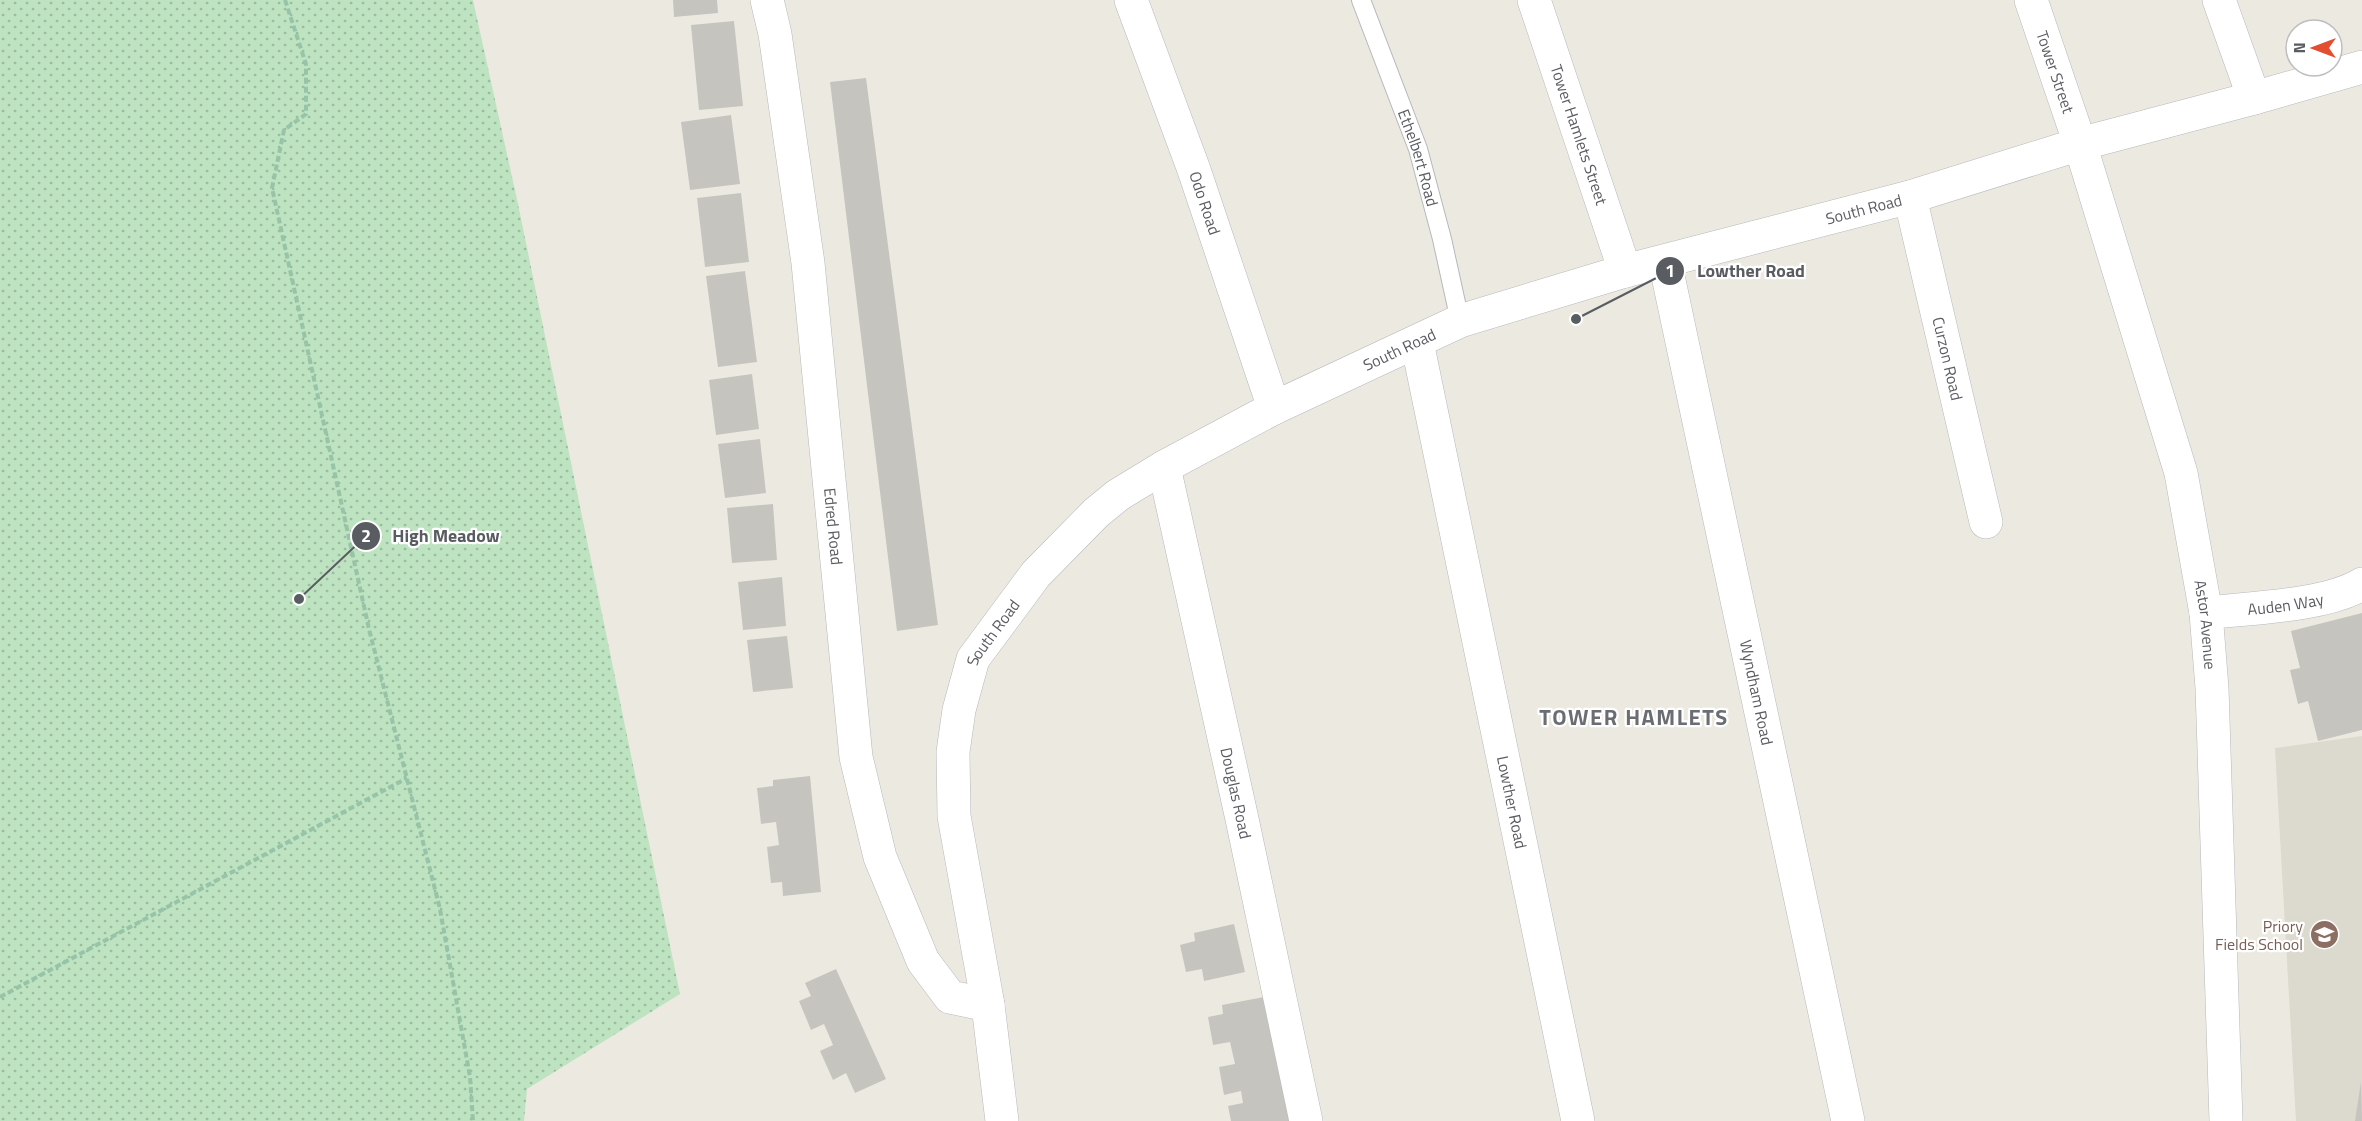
<svg xmlns="http://www.w3.org/2000/svg" width="2362" height="1121" viewBox="0 0 2362 1121" font-family="'Titillium Web',sans-serif">
  <style>
    .education { fill: #dcd9cf }
    .park { fill: url(#park-dots) }
    .building { fill: #c6c4be }
    .lines { fill: none; stroke-linecap: round; stroke-linejoin: round }
    .service-casing { stroke: #b6b8bd; stroke-width: 20 }
    .minor-casing { stroke: #b6b8bd; stroke-width: 34 }
    .tertiary-casing { stroke: #b6b8bd; stroke-width: 34 }
    .path { stroke: #97c3a8; stroke-width: 4; stroke-dasharray: 6 3; stroke-linecap: butt }
    .service { stroke: #fff; stroke-width: 18 }
    .minor { stroke: #fff; stroke-width: 33 }
    .tertiary { stroke: #fff; stroke-width: 33 }
    .labels { text-anchor: middle; stroke-width: 4.5; stroke-linejoin: round; paint-order: stroke }
    .street-label { font-size: 16px; fill: #595c61; stroke: #fff }
    .education-label { font-size: 16px; fill: #785e54; stroke: #fff; text-anchor: end }
    .district-label { font-size: 22px; font-weight: bold; letter-spacing: 1.5px; fill: #6a6e73; stroke: #fff }
    .leader { fill: none; stroke: #595c61; stroke-width: 2 }
    .callout-dot { fill: #595c61; stroke: #fff; stroke-width: 2 }
    .mark-label { font-size: 18px; text-anchor: middle; font-weight: bold; fill: #fff }
    .callout-label { font-size: 18px; text-anchor: middle; font-weight: bold; fill: #595c61; stroke: #fff; stroke-width: 4.5; stroke-linejoin: round; paint-order: stroke }
  </style>
  <defs>
    <pattern id="park-dots" width="8" height="8" patternUnits="userSpaceOnUse" patternTransform="scale(1.5)"><rect width="8" height="8" fill="#bde3c1"/><path d="M2 2h.1M6 6h.1" fill="none" stroke="#9dbba0" stroke-width="1.8" stroke-linecap="round"/></pattern>
  </defs>
  <rect width="100%" height="100%" fill="#eceae0"/>
  <!-- education -->
  <path class="education" d="M2362 736V1121H2296L2275 748Z"/>
  <!-- park -->
  <path class="park" d="M0 0H473L518 204 680 994 527 1089 524 1121H0Z"/>
  <!-- building -->
  <path class="building" d="M673 0H717L718 13 674 17Z
    M734 21 743 106 699 110 691 25Z
    M866 78 938 625 897 631 830 82Z
    M731 115 740 184 690 190 681 122Z
    M741 193 749 262 705 267 697 198Z
    M745 271 757 362 718 367 706 276Z
    M752 374 759 429 716 435 709 380Z
    M760 439 766 493 725 498 718 444Z
    M773 504 777 560 732 563 727 508Z
    M782 577 786 626 743 630 738 582Z
    M2362 613V730L2318 741 2308 701 2298 704 2290 670 2300 668 2291 631Z
    M787 636 793 688 753 692 747 640Z
    M810 776 821 892 783 896 782 882 771 883 767 847 779 845 776 822 761 824 757 788 773 786V780Z
    M1234 924 1245 972 1204 981 1202 969 1186 972 1180 945 1195 941 1194 933Z
    M836 969 886 1079 855 1093 846 1073 833 1080 820 1051 833 1045 824 1024 811 1030 799 1001 811 996 805 983Z
    M1264 997 1289 1121H1231L1228 1106 1243 1103 1241 1091 1224 1095 1219 1067 1235 1064 1230 1042 1213 1045 1208 1017 1223 1014 1222 1005Z
    M2361 1082 2362 1121H2355Z"/>
  <g class="lines">
    <defs>
      <g id="service">
        <path id="s1" d="M1361 0 1418 149 1442 239 1460 321"/>
      </g>
      <g id="minor">
        <path id="s2" d="M767 0 775 34 808 263 856 757 880 857 923 961 950 997 988 1005"/>
        <path id="s3" d="M1131 0 1194 170 1274 408"/>
        <path id="s4" d="M1534 0 1625 271"/>
        <path d="M2219 0 2254 98"/>
        <path id="s5" d="M1910 197 1986 522"/>
        <path id="s6" d="M1665 262 1848 1121"/>
        <path id="s7" d="M1417 342 1578 1121"/>
        <path id="s8" d="M1164 467 1242 819 1306 1121"/>
        <path id="s9" d="M2206 613C2249 608 2326 606 2362 584"/>
        <path id="s10" d="M1002 1121 988 1005 954 816 953 752 959 710 973 659 1036 574 1096 513 1118 495 1164 467 1274 408 1460 321 1625 271 1910 197 2080 144 2254 98 2362 67"/>
      </g>
      <g id="tertiary">
        <path id="s11" d="M2031 0 2080 144 2181 473 2206 613 2212 688 2226 1121"/>
      </g>
    </defs>
    <!-- service casing -->
    <use href="#service" class="service-casing"/>
    <!-- minor casing -->
    <use href="#minor" class="minor-casing"/>
    <!-- tertiary casing -->
    <use href="#tertiary" class="tertiary-casing"/>
    <!-- path -->
    <path class="path" d="M285 0 306 64V114L284 130 272 188 369 629 440 909 470 1077 473 1121
      M0 997 407 778"/>
    <!-- service -->
    <use href="#service" class="service"/>
    <!-- minor -->
    <use href="#minor" class="minor"/>
    <!-- tertiary -->
    <use href="#tertiary" class="tertiary"/>
  </g>
  <!-- icons -->
  <defs>
    <symbol id="school-disc" viewBox="-11 -11 22 22"><circle r="9.5" fill="#8d6e63" stroke="#fff"/><path d="M0-5L7-2L0 1L-7-2ZM-4 1L0 2.5L4 1V4Q0 6-4 4Z" fill="#fff"/></symbol>
  </defs>
  <g fill-rule="evenodd">
    <use href="#school-disc" x="2308" y="918" width="33" height="33"/>
  </g>
  <g class="labels">
    <!-- street labels -->
    <g class="street-label">
      <text dy="6" stroke="none"><textPath href="#s11" startOffset="76">Tower Street</textPath></text>
      <text dy="6" stroke="none"><textPath href="#s4" startOffset="142">Tower Hamlets Street</textPath></text>
      <text dy="6" stroke="none"><textPath href="#s1" startOffset="168">Ethelbert Road</textPath></text>
      <text dy="6" stroke="none"><textPath href="#s3" startOffset="216">Odo Road</textPath></text>
      <text dy="6" stroke="none"><textPath href="#s10" startOffset="1491">South Road</textPath></text>
      <text dy="6" stroke="none"><textPath href="#s10" startOffset="1005">South Road</textPath></text>
      <text dy="6" stroke="none"><textPath href="#s5" startOffset="166">Curzon Road</textPath></text>
      <text dy="6" stroke="none"><textPath href="#s2" startOffset="531">Edred Road</textPath></text>
      <text dy="6" stroke="none"><textPath href="#s9" startOffset="80">Auden Way</textPath></text>
      <text dy="6" stroke="none"><textPath href="#s11" startOffset="650">Astor Avenue</textPath></text>
      <text dy="6" stroke="none"><textPath href="#s10" startOffset="501">South Road</textPath></text>
      <text dy="6" stroke="none"><textPath href="#s6" startOffset="440">Wyndham Road</textPath></text>
      <text dy="6" stroke="none"><textPath href="#s8" startOffset="334">Douglas Road</textPath></text>
      <text dy="6" stroke="none"><textPath href="#s7" startOffset="470">Lowther Road</textPath></text>
    </g>
    <!-- education labels -->
    <g class="education-label">
      <text x="2303" y="932">Priory<tspan x="2303" dy="18">Fields School</tspan></text>
    </g>
    <!-- district labels -->
    <g class="district-label">
      <text x="1634" y="725">TOWER HAMLETS</text>
    </g>
  </g>
  <!-- callouts -->
  <path class="leader" d="M1576 319L1670 271M299 599L366 536"/>
  <g class="callout-dot">
    <circle cx="1576" cy="319" r="6"/>
    <circle cx="299" cy="599" r="6"/>
    <circle cx="1670" cy="271" r="15"/>
    <circle cx="366" cy="536" r="15"/>
  </g>
  <g class="mark-label">
    <text x="1670" y="277">1</text>
    <text x="366" y="542">2</text>
  </g>
  <g class="callout-label">
    <text x="1751" y="277">Lowther Road</text>
    <text x="446" y="542">High Meadow</text>
  </g>
  <!-- north arrow -->
  <g transform="translate(2314 48) rotate(270)"><circle r="28" fill="#ffffff" stroke="#bdbec0" stroke-width="1.5"/>
  <path d="M0-4.5L10 22L0 15L-10 22Z" fill="#e34e30"/>
  <text y="-9" font-size="16" font-weight="bold" text-anchor="middle" fill="#595c61">N</text>
  </g>
</svg>
